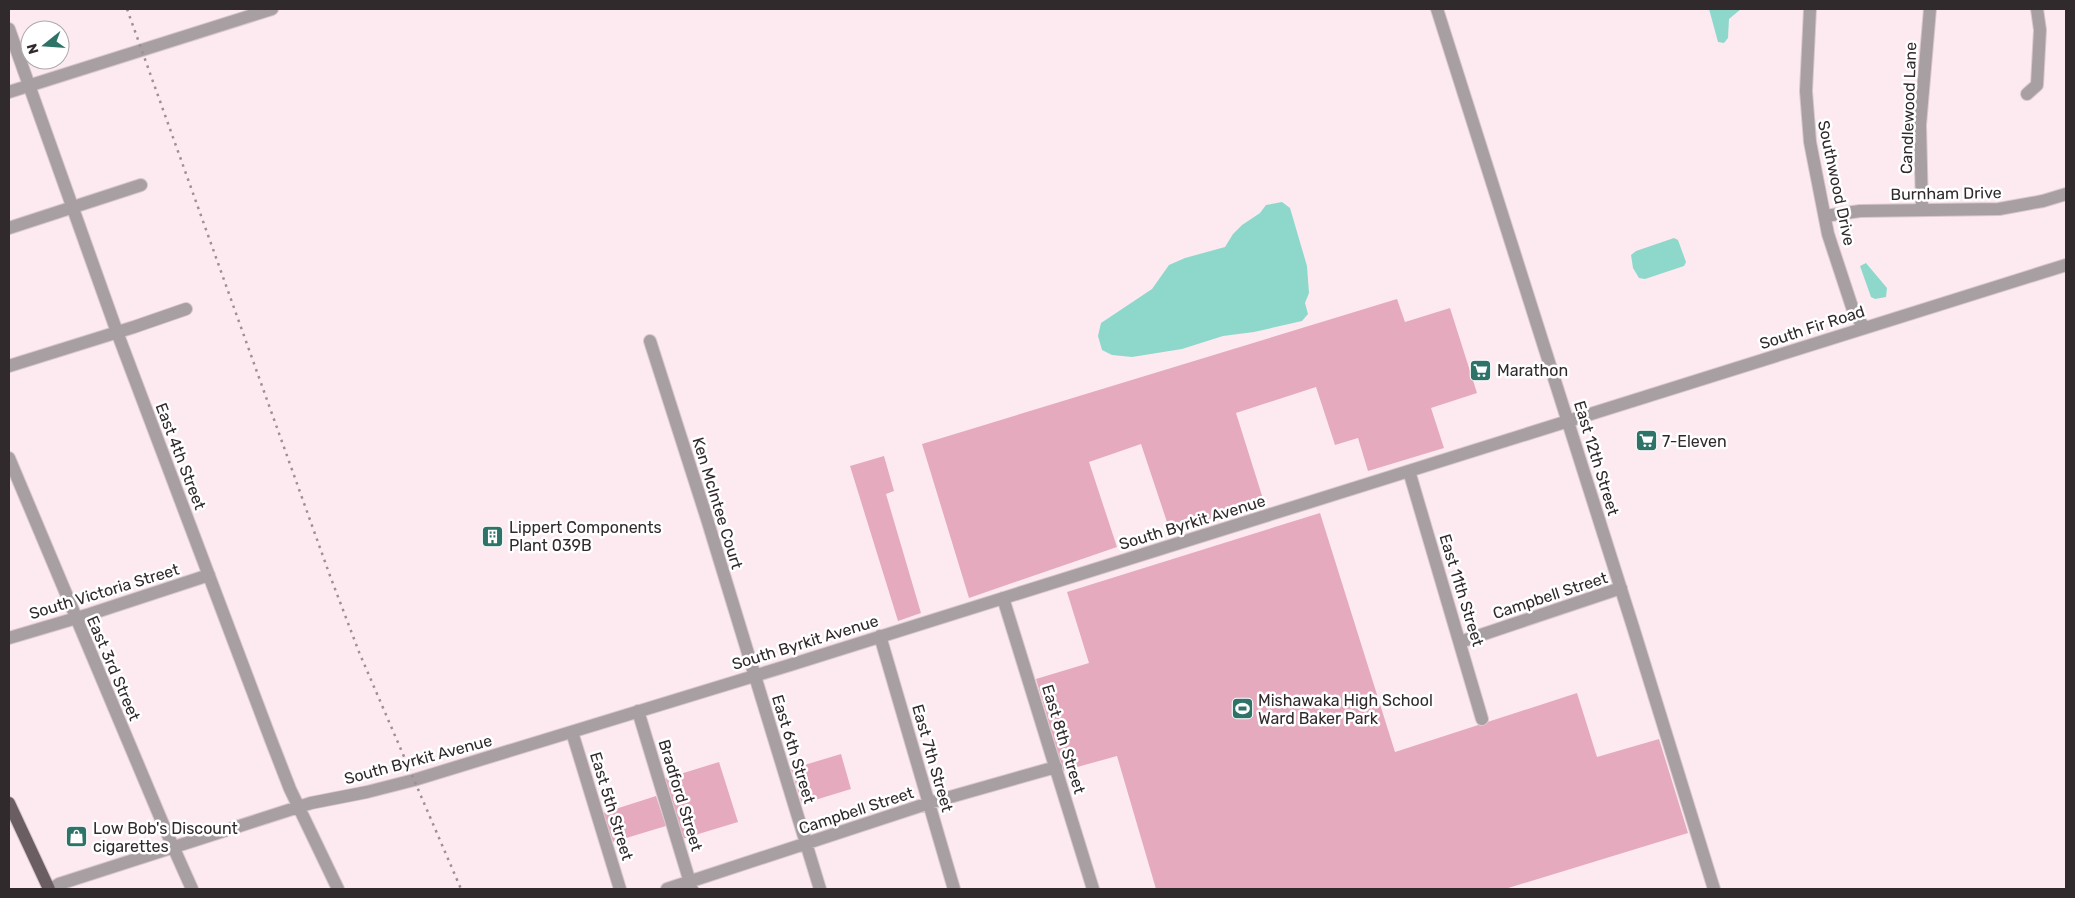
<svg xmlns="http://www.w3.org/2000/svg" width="2075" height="898" viewBox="0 0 2075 898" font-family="Rubik,sans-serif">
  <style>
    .green { fill: #e6aabf }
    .water { fill: #8ed8cb }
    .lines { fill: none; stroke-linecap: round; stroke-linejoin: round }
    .minor-casing { stroke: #d8c7cd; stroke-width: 14 }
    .major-casing { stroke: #d8c7cd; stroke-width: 14 }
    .minor { stroke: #a79fa2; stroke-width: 12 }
    .major { stroke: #6b5e62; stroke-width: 12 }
    .rail { stroke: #9d8f93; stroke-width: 2.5; stroke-dasharray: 2.5 5; stroke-linecap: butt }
    .labels { text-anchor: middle; stroke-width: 5; stroke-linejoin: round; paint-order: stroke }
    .street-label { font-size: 16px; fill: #312a2c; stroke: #fff }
    .poi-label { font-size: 16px; fill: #312a2c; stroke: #fff; text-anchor: start }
  </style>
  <rect width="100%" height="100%" fill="#fdeaf0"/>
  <!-- green -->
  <path class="green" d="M1397 299 1405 322 1450 308 1477 393 1431 408 1444 448 1368 471 1358 438 1335 445 1316 387 1236 413 1264 502 1170 531 1141 444 1089 462 1117 547 969 598 922 444Z
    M884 456 894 491 886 494 921 613 898 621 850 466Z
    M1320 513 1395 752 1577 693 1597 757 1659 739 1688 833 1505 889H1156L1117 756 1063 771 1036 679 1089 663 1067 592Z
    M841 754 851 789 802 804 791 769Z
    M719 762 738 822 682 839 664 779Z
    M656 796 666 826 613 842 603 813Z"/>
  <!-- water -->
  <path class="water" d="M1709 9H1741L1729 19 1728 38 1724 43 1718 42Z
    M1282 202 1290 208 1307 266 1309 293 1305 303 1308 314 1302 321 1254 332 1223 336 1182 349 1132 357 1112 355 1102 350 1098 336 1101 323 1152 289 1169 265 1185 258 1225 247 1233 234 1242 225 1260 213 1266 205Z
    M1674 238 1678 240 1686 262 1684 266 1645 279 1639 278 1633 268 1631 255 1636 251Z
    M1866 263 1887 288 1886 297 1875 299 1871 297 1860 266Z"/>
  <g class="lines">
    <defs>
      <path id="minor" d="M1437 9 1633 627 1714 889
        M1810 9 1806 91 1810 142 1828 234 1854 313 1864 327
        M9 29 117 332 271 740 290 789 338 889
        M9 92 272 9
        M2027 94 2037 85 2040 30 2037 9
        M1922 209 1920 125 1930 9
        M1825 216 1860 211 1999 209 2043 201 2066 194
        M9 228 141 185
        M650 341 707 519 820 889
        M9 366 134 327 186 309
        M9 458 163 824 192 889
        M1409 471 1482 719
        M1003 598 1093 889
        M880 636 954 889
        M9 638 90 614 209 575
        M1460 642 1621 588
        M638 711 692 889
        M572 732 620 889
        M51 889 59 884 311 803 367 792 414 780 790 665 2066 265
        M667 889 929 803 1056 767"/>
      <path id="major" d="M9 803 49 889"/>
    </defs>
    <!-- minor casing -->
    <use href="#minor" class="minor-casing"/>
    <!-- major casing -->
    <use href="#major" class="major-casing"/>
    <!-- minor -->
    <use href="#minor" class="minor"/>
    <!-- major -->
    <use href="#major" class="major"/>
    <!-- rail -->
    <path class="rail" d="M127 9 329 573 359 652 461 889"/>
  </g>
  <!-- icons -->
  <defs>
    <symbol id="supermarket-square" viewBox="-11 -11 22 22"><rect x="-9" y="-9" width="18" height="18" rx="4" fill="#2d7368" stroke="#fff"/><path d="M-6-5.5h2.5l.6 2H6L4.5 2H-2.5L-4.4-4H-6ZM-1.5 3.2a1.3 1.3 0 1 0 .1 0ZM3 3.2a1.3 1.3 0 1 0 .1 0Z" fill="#fff"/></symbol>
    <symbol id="building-square" viewBox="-11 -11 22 22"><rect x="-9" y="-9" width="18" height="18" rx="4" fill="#2d7368" stroke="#fff"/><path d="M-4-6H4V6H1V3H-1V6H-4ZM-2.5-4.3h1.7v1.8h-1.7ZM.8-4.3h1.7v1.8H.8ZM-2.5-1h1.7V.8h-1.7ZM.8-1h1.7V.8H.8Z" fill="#fff"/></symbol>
    <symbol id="stadium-square" viewBox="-11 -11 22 22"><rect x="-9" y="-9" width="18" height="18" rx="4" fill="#2d7368" stroke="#fff"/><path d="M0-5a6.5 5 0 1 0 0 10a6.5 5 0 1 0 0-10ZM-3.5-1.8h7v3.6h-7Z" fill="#fff"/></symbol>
    <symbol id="shop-square" viewBox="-11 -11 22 22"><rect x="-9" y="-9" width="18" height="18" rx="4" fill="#2d7368" stroke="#fff"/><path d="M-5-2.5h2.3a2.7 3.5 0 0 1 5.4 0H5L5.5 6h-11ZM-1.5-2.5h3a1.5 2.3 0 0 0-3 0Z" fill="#fff"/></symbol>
  </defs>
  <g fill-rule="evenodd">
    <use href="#supermarket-square" x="1468" y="358" width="25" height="25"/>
    <use href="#supermarket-square" x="1634" y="428" width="25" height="25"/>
    <use href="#building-square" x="480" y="524" width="25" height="25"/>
    <use href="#stadium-square" x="1230" y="696" width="25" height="25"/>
    <use href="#shop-square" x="64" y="824" width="25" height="25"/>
  </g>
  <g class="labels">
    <!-- street labels -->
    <g class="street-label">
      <text transform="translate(1908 108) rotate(-88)" y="6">Candlewood Lane</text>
      <text transform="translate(1837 183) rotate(78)" y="6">Southwood Drive</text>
      <text transform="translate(1946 193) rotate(-1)" y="6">Burnham Drive</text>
      <text transform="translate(1812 327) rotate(-18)" y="6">South Fir Road</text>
      <text transform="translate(181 456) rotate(69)" y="6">East 4th Street</text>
      <text transform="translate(1597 458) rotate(73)" y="6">East 12th Street</text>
      <text transform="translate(718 503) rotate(73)" y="6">Ken McIntee Court</text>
      <text transform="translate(1192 522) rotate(-17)" y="6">South Byrkit Avenue</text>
      <text transform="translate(1462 590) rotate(73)" y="6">East 11th Street</text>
      <text transform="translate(104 591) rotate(-17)" y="6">South Victoria Street</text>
      <text transform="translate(1550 595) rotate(-18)" y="6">Campbell Street</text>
      <text transform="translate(805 642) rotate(-17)" y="6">South Byrkit Avenue</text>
      <text transform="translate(114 668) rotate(67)" y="6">East 3rd Street</text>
      <text transform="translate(1064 739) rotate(73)" y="6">East 8th Street</text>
      <text transform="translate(794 749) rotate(73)" y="6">East 6th Street</text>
      <text transform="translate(933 758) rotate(74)" y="6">East 7th Street</text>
      <text transform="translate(418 759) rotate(-15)" y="6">South Byrkit Avenue</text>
      <text transform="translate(681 795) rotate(73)" y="6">Bradford Street</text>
      <text transform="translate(612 806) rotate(73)" y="6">East 5th Street</text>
      <text transform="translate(856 810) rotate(-18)" y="6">Campbell Street</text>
    </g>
    <!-- poi labels -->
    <g class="poi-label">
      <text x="1497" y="376">Marathon</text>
      <text x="1662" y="447">7-Eleven</text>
      <text x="509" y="533">Lippert Components<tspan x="509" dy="18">Plant 039B</tspan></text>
      <text x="1258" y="706">Mishawaka High School<tspan x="1258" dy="18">Ward Baker Park</tspan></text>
      <text x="93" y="834">Low Bob's Discount<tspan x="93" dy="18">cigarettes</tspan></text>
    </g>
  </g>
  <!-- border -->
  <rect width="2075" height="898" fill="none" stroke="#312a2c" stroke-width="20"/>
  <!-- north arrow -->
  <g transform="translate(45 45) rotate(253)"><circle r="24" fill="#ffffff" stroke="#adaaab"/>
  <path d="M0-4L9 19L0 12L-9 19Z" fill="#2d7368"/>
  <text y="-8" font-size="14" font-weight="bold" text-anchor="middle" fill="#312a2c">N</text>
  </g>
</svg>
